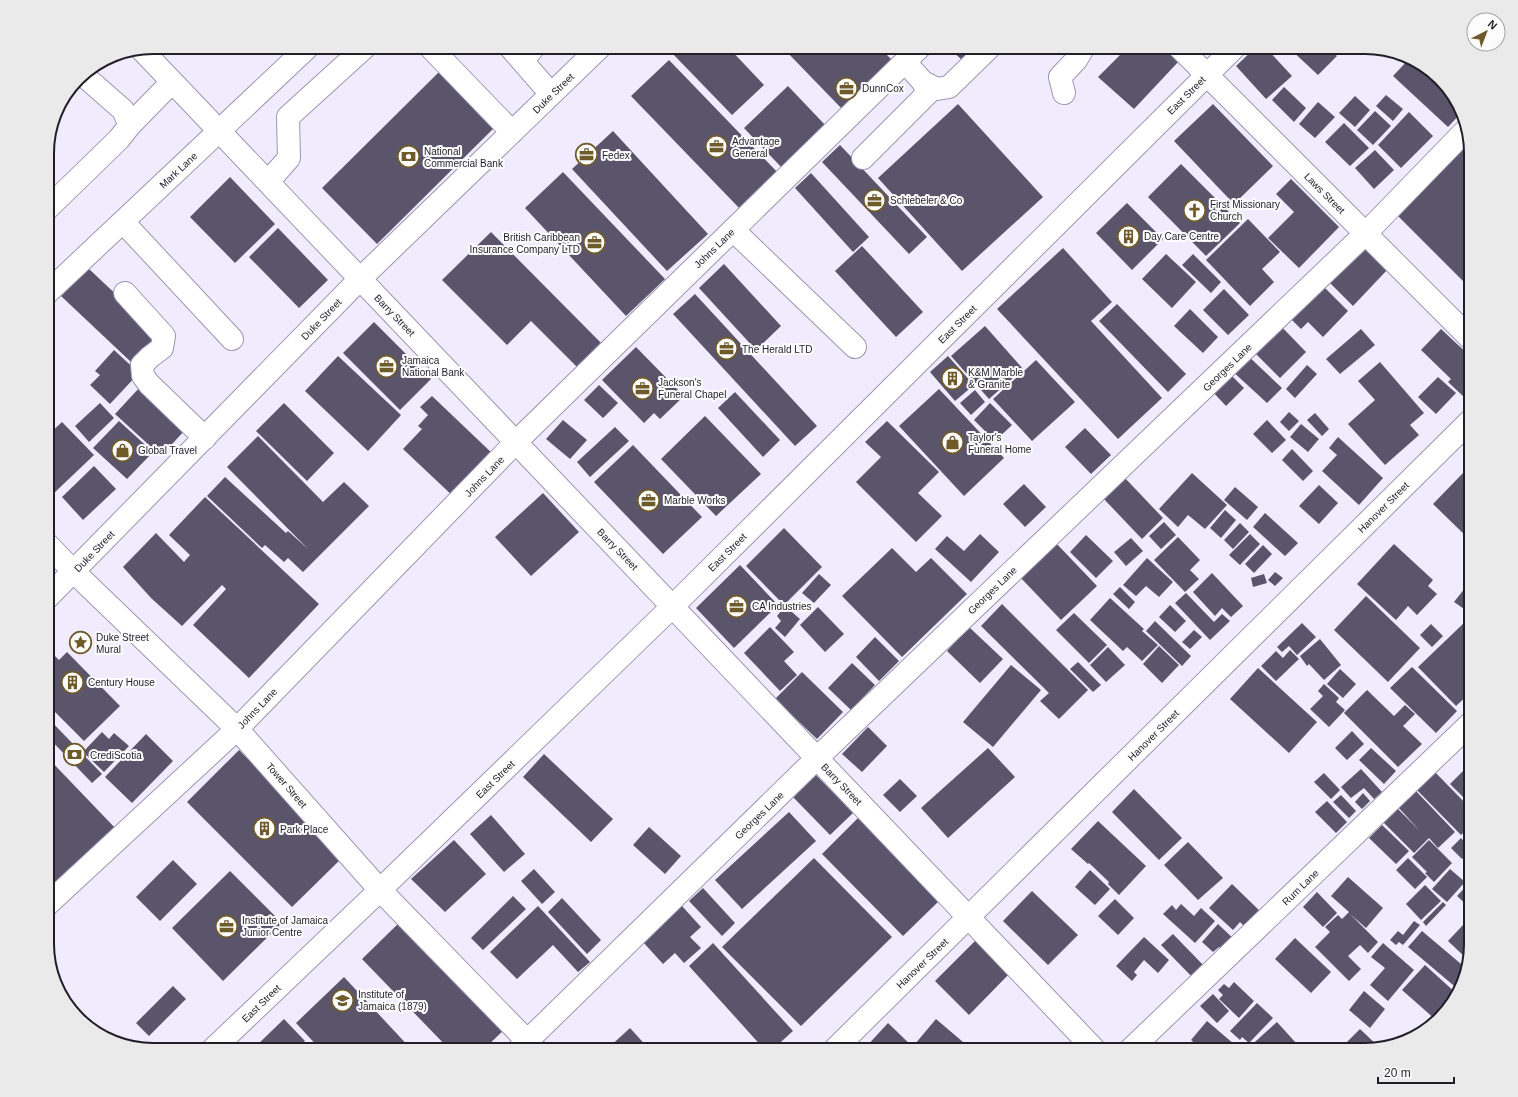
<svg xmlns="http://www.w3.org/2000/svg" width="1518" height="1097" viewBox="0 0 1518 1097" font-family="Arial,sans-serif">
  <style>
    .building { fill: #5b556c }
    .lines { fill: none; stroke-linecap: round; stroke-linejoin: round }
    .minor-casing { stroke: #9d96b0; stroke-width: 24 }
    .major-casing { stroke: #9d96b0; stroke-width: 24 }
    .minor { stroke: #fff; stroke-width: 22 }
    .major { stroke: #fff; stroke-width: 22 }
    .labels { text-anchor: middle; stroke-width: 4; stroke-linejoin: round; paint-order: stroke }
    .poi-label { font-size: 10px; fill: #211e28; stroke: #fcfcfc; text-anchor: start }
    .street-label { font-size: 10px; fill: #211e28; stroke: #fcfcfc }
    .rim { fill: none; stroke: #211e28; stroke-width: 2 }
  </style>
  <rect width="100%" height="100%" fill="#f0ecfd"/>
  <!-- building -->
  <path class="building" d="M678 47H728L764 85 732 115 672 53Z
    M782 47H879L895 63 845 112Z
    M948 47H974L962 60Z
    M1128 47H1167L1180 60 1134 109 1098 77Z
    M1256 47H1265L1292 76 1266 99 1236 66Z
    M1288 47H1328L1337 56 1318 75Z
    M1410 58 1431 71 1460 106 1462 112 1448 127 1393 76Z
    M669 60 780 175 742 211 631 96Z
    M441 70 496 126 377 244 322 188Z
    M788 86 827 127 783 169 744 128Z
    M72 87 76 90 59 107Z
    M1284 87 1306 108 1294 122 1272 100Z
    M1386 95 1403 109 1393 121 1376 106Z
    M1355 96 1370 110 1355 127 1339 113Z
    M1318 102 1335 117 1315 138 1299 124Z
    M958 104 1043 197 962 271 878 178Z
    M1213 104 1273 166 1234 204 1174 141Z
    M1375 111 1391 126 1373 145 1357 130Z
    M1409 112 1433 136 1401 168 1378 145Z
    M1344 123 1369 148 1350 166 1325 142Z
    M613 131 708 234 667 271 572 169Z
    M840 145 927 237 909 254 822 162Z
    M1460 146 1471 157V289L1394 212Z
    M1375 150 1394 170 1374 189 1355 168Z
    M1181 164 1240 223 1206 256 1148 197Z
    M563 172 665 279 626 316 525 208Z
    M811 173 869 237 853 252 795 188Z
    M230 177 275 224 235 263 190 217Z
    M1291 179 1339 227 1299 268 1268 238 1294 212 1276 194Z
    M1127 203 1163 239 1132 270 1096 233Z
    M1248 219 1280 252 1262 269 1274 282 1250 306 1206 260Z
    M278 228 328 280 299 308 249 257Z
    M491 232 606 348 582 372 531 321 507 345 442 280Z
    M862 246 923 312 896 337 835 271Z
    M1363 246 1388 269 1353 306 1328 281Z
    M1063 248 1112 302 1091 321 1162 398 1118 439 997 309Z
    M1166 254 1196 282 1172 308 1142 279Z
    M1193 254 1221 282 1211 293 1182 265Z
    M724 264 781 326 756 350 699 288Z
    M88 268 158 334 131 362 61 296Z
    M1321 284 1348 311 1323 337 1308 322 1301 329 1286 314Z
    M1224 289 1249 315 1228 335 1203 310Z
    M695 294 817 426 795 446 673 314Z
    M1117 304 1186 374 1168 392 1099 321Z
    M1190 309 1218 337 1203 353 1174 326Z
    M374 322 431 379 400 410 343 353Z
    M1277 322 1306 352 1280 378 1250 348Z
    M985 326 1023 369 989 399 951 356Z
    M1361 329 1375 345 1340 374 1326 359Z
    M1441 329 1471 357V390L1464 397 1448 382 1451 379 1421 350Z
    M636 347 684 396 660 419 654 413 644 423 602 380Z
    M114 350 139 373 110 404 90 385 100 375 95 371Z
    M1245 353 1282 388 1267 403 1230 369Z
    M338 356 401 415 368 451 305 391Z
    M948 356 974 385 955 401 930 372Z
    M1036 360 1075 402 1032 441 993 399Z
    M1380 362 1424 413 1410 425 1419 435 1385 465 1348 424 1375 400 1358 381Z
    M1307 365 1317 374 1295 398 1286 389Z
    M1230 374 1244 388 1226 406 1212 391Z
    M1438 377 1456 393 1436 414 1418 397Z
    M599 385 618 403 603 418 584 400Z
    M141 386 186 429 161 456 115 414Z
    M939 389 1004 458 964 496 899 426Z
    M975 390 985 402 971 415 960 403Z
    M735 392 780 440 763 457 718 408Z
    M432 396 495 456 455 498 403 449 422 429 418 426 428 415 420 407Z
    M100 403 114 418 89 442 75 426Z
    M284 403 334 453 307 481 256 431Z
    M990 403 1012 425 995 441 974 420Z
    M1289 412 1299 421 1289 431 1280 422Z
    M1315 413 1329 429 1322 436 1307 420Z
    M705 416 761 474 716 516 661 459Z
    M563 420 587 440 570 459 546 439Z
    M1267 420 1286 440 1272 453 1253 434Z
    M119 421 153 452 127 479 93 448Z
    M887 421 939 472 918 493 942 516 916 542 856 482 881 457 865 442Z
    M62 422 94 455 52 495 47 490V436Z
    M1301 424 1319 439 1308 452 1290 437Z
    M615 427 629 441 590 477 577 462Z
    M1085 428 1111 455 1091 474 1065 447Z
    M258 436 323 502 344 482 369 506 303 572 288 558 284 562 265 545 262 548 207 496 225 477 286 533 288 531 308 549 227 467Z
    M1338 437 1383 478 1359 505 1322 471 1337 455 1329 448Z
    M633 445 702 517 663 554 594 482Z
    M1292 449 1313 471 1303 481 1282 460Z
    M94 466 116 489 83 520 62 497Z
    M1464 472 1471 479V541L1433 504Z
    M1192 473 1227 505 1205 529 1188 515 1178 527 1159 509Z
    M1124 477 1163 518 1142 539 1102 497Z
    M1024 484 1046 507 1025 527 1003 504Z
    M1319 485 1338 503 1319 524 1299 506Z
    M1235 487 1258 507 1247 520 1224 500Z
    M543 493 579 532 531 576 495 537Z
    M205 497 319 604 249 678 193 625 226 589 222 585 182 626 151 598 123 567 156 533 184 562 190 555 169 535Z
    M1225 510 1236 520 1221 538 1210 528Z
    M1265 513 1298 543 1285 556 1253 527Z
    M1164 522 1176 535 1161 549 1149 536Z
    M1240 523 1249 532 1233 549 1224 540Z
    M784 528 822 567 784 605 746 566Z
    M980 534 999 552 971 582 935 549 947 536 964 551Z
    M1250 534 1260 544 1240 565 1229 555Z
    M1086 535 1113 561 1096 578 1070 552Z
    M1178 537 1200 560 1190 570 1199 579 1185 592 1154 560Z
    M1131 538 1143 551 1126 566 1114 552Z
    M1055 542 1097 586 1061 620 1019 576Z
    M1394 544 1433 580 1428 586 1437 594 1417 615 1408 606 1396 620 1357 584Z
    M1263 545 1272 554 1254 573 1245 564Z
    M892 548 916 572 931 558 967 594 902 657 842 596Z
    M1147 558 1173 582 1159 597 1146 586 1136 596 1123 585Z
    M740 565 778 605 734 648 696 608Z
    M1275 572 1283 578 1275 586 1268 580Z
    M1212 573 1243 606 1231 617 1222 608 1215 616 1193 592Z
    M819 574 831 585 814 603 802 593Z
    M1264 574 1267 583 1253 587 1251 578Z
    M1120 587 1135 602 1129 609 1113 594Z
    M1465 588 1471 593V606L1467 611 1454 602Z
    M1186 593 1214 622 1222 614 1230 621 1210 640 1175 603Z
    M1366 596 1420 648 1388 682 1334 630Z
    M1110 598 1144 629 1142 631 1158 645 1142 661 1127 647 1123 651 1090 620Z
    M1002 604 1088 690 1059 719 1040 701 1049 693 981 626Z
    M1170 605 1186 621 1175 632 1159 617Z
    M785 606 800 619 785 637 775 628 781 621 777 616Z
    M818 607 844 634 825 652 800 625Z
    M1074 613 1107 645 1089 663 1056 630Z
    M1155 621 1191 656 1182 666 1146 631Z
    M1466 621 1471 626V692L1456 706 1418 667Z
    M1302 623 1316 637 1297 655 1289 646 1282 652 1277 647Z
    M1431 624 1443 636 1432 647 1420 635Z
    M770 627 794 652 784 661 797 675 780 691 744 653Z
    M969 627 1003 659 980 683 947 651Z
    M1194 630 1202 637 1190 649 1182 642Z
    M875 637 899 661 879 681 856 657Z
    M1320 639 1341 665 1324 680 1309 664 1307 666 1300 656Z
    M1159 646 1179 665 1162 683 1143 664Z
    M1108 647 1125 665 1106 682 1090 665Z
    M47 648 59 660 67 652 120 706 84 741 47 704Z
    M1290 650 1299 659 1276 681 1261 666 1276 651 1283 658Z
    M1078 662 1101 685 1093 692 1070 669Z
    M852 663 875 685 851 710 828 688Z
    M1011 665 1041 690 993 747 963 722Z
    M1412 667 1457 711 1436 733 1390 688Z
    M1258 668 1317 722 1289 753 1230 699Z
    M1340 669 1356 684 1343 698 1327 684Z
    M802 672 843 712 817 739 775 699Z
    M1324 684 1339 698 1336 702 1345 710 1329 727 1310 709 1323 696 1318 691Z
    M1367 690 1394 716 1405 705 1415 714 1403 726 1422 744 1398 767 1344 713Z
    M47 717 102 774 92 783 47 736Z
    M868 727 887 746 862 772 842 754Z
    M1352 731 1364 744 1347 760 1335 748Z
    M102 732 109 739 114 733 129 746 104 772 83 752Z
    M146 734 173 761 132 803 105 777Z
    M1471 738V754L1463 747Z
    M988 748 1015 777 948 838 921 808Z
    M1371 748 1396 771 1384 784 1359 760Z
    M239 750 344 856 292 907 187 802Z
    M544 754 613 819 591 842 523 777Z
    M47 757 118 831 47 898Z
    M1471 763V805L1450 784Z
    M1361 769 1382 792 1374 799 1364 788 1351 798 1341 787Z
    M1434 771 1471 809V826L1461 835 1416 789Z
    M1324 773 1340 790 1331 799 1314 782Z
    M816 775 853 813 830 835 793 797Z
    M900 779 917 796 900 812 883 795Z
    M1134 789 1182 838 1159 860 1112 812Z
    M1415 790 1455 832 1438 848 1429 838 1414 853 1383 822 1397 808 1420 831 1398 807Z
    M1363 793 1370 801 1362 809 1355 802Z
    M1341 795 1356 811 1349 818 1333 802Z
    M1327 801 1347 822 1336 833 1315 812Z
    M789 812 816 841 742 909 715 880Z
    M491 815 525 854 504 872 470 834Z
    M858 818 939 901 903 936 822 854Z
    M1098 821 1146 866 1119 895 1108 884 1109 882 1089 863 1088 864 1071 849Z
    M1382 825 1409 851 1396 864 1369 838Z
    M649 827 681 856 665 874 633 845Z
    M1461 838 1471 849V850L1462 859 1451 848Z
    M454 840 486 874 445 912 411 879Z
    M1429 840 1452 863 1434 882 1425 873 1427 872 1412 857Z
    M1188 842 1223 878 1198 900 1164 865Z
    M814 858 892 937 801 1026 722 947Z
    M1408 858 1427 877 1415 889 1396 870Z
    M173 860 197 884 160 921 136 897Z
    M534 869 555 892 542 904 521 881Z
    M1450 869 1465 882 1447 902 1432 889Z
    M1090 870 1110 889 1095 905 1075 887Z
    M230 871 282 923 223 981 172 928Z
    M1348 877 1383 908 1366 928 1350 914 1378 942 1368 953 1360 945 1348 956 1361 969 1349 981 1315 947 1330 932 1325 927 1338 915 1342 919 1349 912 1331 896Z
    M1471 881V909L1457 896Z
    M1232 884 1263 914 1248 930 1240 922 1233 930 1209 908Z
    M1425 885 1441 901 1421 920 1406 904Z
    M703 888 735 923 722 936 689 901Z
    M1032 891 1078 935 1048 965 1003 921Z
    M1317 892 1337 913 1323 927 1303 907Z
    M513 896 526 909 483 950 471 938Z
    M562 898 601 940 587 954 548 912Z
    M1115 899 1134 918 1118 935 1098 916Z
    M1443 902 1446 905 1426 926 1423 922Z
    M1181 904 1194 916 1201 908 1215 921 1195 943 1163 914 1172 905 1176 910Z
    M538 906 590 962 578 972 553 945 517 979 490 952Z
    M682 906 701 927 690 937 701 948 684 963 675 953 663 964 643 942Z
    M402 920 506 1028 483 1050H450L362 959Z
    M1414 921 1420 925 1403 945 1399 942 1396 945 1390 940 1398 931 1403 935Z
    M1218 924 1237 942 1226 954 1219 947 1213 952 1202 942Z
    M1463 925 1471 932V944L1469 957 1467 959 1448 941Z
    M1422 931 1467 969 1465 978 1459 990 1408 947Z
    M1173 934 1206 968 1194 979 1161 945Z
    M1144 937 1169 960 1158 973 1144 960 1134 972 1137 975 1132 981 1116 966Z
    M1295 938 1331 972 1311 993 1275 959Z
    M976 940 1010 973 969 1015 935 981Z
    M713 943 793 1031 772 1050H765L689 966Z
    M1383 943 1414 970 1388 1001 1370 985 1385 968 1371 957Z
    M1425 965 1457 994 1449 1008 1436 1020 1402 990Z
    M344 977 412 1050H321L296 1023Z
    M1234 982 1254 1001 1239 1018 1219 999 1223 995 1218 990 1224 984 1229 988Z
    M173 986 186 999 149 1036 136 1023Z
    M1364 991 1385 1009 1370 1028 1349 1010Z
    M1213 994 1229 1011 1217 1023 1200 1006Z
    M65 995 89 1020 85 1024 62 998Z
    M1257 1003 1273 1018 1249 1043 1242 1037 1240 1040 1230 1031Z
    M284 1019 305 1041 297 1048 299 1050H252Z
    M936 1019 963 1042 956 1050H921L915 1044Z
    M1207 1021 1241 1050H1202L1191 1040Z
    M1277 1022 1296 1043 1288 1050H1246Z
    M888 1023 916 1050H867L865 1048Z
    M630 1028 650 1050H606Z
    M1360 1029 1379 1047 1365 1050H1343L1341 1048Z"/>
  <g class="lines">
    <defs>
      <path id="minor" d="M430 47 512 132
        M510 47 551 94
        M1179 47 1471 339
        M141 49 1095 1050
        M522 61 534 47
        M83 75 123 110 130 125
        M923 82 937 89 949 87 990 47
        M1064 93 1060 77 1076 60 1084 47
        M863 158 928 93 923 82 905 62
        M268 182 289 158 288 117 365 47
        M47 209 119 139 130 125 172 82
        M123 222 232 339
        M733 230 855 347
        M47 293 308 47
        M125 293 164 336 162 348 150 357 142 365 143 376 149 384 205 438
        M47 544 74 572 237 729 380 890 536 1050
        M47 905 237 729 516 442 920 47
        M518 1050 817 758 1366 233 1466 130
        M834 1050 1471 420
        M1130 1050 1471 723"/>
      <path id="major" d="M47 598 360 279 600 47
        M212 1050 380 890 673 606 1235 47"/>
    </defs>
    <!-- minor casing -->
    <use href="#minor" class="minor-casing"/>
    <!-- major casing -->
    <use href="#major" class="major-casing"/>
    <!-- minor -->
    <use href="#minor" class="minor"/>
    <!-- major -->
    <use href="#major" class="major"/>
  </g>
  <!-- icons -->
  <defs>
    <symbol id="office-ring" viewBox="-11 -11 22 22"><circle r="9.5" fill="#fcfcfc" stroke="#6f5a29" stroke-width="1.5"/><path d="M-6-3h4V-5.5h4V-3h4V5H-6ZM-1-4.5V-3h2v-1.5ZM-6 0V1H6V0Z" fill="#6f5a29"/></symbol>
    <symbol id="bank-ring" viewBox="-11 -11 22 22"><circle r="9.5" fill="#fcfcfc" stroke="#6f5a29" stroke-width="1.5"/><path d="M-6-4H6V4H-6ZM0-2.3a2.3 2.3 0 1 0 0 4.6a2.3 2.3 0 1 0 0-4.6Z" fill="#6f5a29"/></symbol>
    <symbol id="church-ring" viewBox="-11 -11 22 22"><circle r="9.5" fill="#fcfcfc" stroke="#6f5a29" stroke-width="1.5"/><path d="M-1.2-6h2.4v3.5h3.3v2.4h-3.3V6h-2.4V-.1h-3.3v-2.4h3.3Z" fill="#6f5a29"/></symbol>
    <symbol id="building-ring" viewBox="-11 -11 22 22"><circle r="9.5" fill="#fcfcfc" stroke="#6f5a29" stroke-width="1.5"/><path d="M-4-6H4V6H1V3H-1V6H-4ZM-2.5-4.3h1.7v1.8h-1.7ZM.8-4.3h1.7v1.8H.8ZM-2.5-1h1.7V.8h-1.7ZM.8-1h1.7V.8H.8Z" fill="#6f5a29"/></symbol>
    <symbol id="shop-ring" viewBox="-11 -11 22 22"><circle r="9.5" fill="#fcfcfc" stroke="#6f5a29" stroke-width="1.5"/><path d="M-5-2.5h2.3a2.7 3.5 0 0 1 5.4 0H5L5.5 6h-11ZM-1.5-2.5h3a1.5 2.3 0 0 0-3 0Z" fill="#6f5a29"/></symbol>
    <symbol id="sight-ring" viewBox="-11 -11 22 22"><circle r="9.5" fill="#fcfcfc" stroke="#6f5a29" stroke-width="1.5"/><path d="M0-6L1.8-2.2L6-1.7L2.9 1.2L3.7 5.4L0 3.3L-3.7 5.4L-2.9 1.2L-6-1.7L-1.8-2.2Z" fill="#6f5a29"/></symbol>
    <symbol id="university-ring" viewBox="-11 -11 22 22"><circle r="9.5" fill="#fcfcfc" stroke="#6f5a29" stroke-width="1.5"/><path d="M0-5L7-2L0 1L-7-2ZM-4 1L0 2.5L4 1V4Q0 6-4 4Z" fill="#6f5a29"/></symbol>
  </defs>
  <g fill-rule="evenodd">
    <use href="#office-ring" x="834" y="76" width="25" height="25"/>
    <use href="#office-ring" x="704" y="134" width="25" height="25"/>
    <use href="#office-ring" x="574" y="142" width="25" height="25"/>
    <use href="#bank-ring" x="396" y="144" width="25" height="25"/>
    <use href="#office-ring" x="862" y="188" width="25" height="25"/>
    <use href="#church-ring" x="1182" y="198" width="25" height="25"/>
    <use href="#building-ring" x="1116" y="224" width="25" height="25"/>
    <use href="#office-ring" x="582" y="230" width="25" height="25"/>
    <use href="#office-ring" x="714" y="336" width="25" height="25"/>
    <use href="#office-ring" x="374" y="354" width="25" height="25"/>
    <use href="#building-ring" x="940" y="366" width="25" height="25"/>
    <use href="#office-ring" x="630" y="376" width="25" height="25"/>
    <use href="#shop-ring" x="940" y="430" width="25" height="25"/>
    <use href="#shop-ring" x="110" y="438" width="25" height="25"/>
    <use href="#office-ring" x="636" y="488" width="25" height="25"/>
    <use href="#office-ring" x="724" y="594" width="25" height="25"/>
    <use href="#sight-ring" x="68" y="630" width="25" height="25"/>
    <use href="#building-ring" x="60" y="670" width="25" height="25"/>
    <use href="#bank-ring" x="62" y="742" width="25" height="25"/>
    <use href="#building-ring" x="252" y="816" width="25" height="25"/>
    <use href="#office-ring" x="214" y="914" width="25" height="25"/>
    <use href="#university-ring" x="330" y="988" width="25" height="25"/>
  </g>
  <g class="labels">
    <!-- poi labels -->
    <g class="poi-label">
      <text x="862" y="92">DunnCox</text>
      <text x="732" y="145">Advantage<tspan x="732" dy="12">General</tspan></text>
      <text x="424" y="155">National<tspan x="424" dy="12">Commercial Bank</tspan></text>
      <text x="602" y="159">Fedex</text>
      <text x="890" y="204">Schiebeler &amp; Co</text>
      <text x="1210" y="208">First Missionary<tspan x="1210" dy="12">Church</tspan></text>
      <text x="1144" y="240">Day Care Centre</text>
      <text x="580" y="241" text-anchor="end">British Caribbean<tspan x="580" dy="12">Insurance Company LTD</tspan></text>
      <text x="742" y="353">The Herald LTD</text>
      <text x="402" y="364">Jamaica<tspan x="402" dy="12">National Bank</tspan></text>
      <text x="968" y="376">K&amp;M Marble<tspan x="968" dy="12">&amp; Granite</tspan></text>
      <text x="658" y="386">Jackson's<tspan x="658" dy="12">Funeral Chapel</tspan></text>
      <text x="968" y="441">Taylor's<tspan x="968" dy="12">Funeral Home</tspan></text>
      <text x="138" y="454">Global Travel</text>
      <text x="664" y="504">Marble Works</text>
      <text x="752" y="610">CA Industries</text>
      <text x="96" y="641">Duke Street<tspan x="96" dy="12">Mural</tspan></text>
      <text x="88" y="686">Century House</text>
      <text x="90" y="759">CrediScotia</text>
      <text x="280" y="833">Park Place</text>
      <text x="242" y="924">Institute of Jamaica<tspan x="242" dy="12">Junior Centre</tspan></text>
      <text x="358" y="998">Institute of<tspan x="358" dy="12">Jamaica (1879)</tspan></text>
    </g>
    <!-- street labels -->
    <g class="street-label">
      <text transform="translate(553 93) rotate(-44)" y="4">Duke Street</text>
      <text transform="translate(1186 95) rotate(-45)" y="4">East Street</text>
      <text transform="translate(178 170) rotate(-43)" y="4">Mark Lane</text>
      <text transform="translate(1325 193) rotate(45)" y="4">Laws Street</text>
      <text transform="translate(714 248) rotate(-44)" y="4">Johns Lane</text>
      <text transform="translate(395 315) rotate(46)" y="4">Barry Street</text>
      <text transform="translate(321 319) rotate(-46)" y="4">Duke Street</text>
      <text transform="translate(957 324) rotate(-45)" y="4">East Street</text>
      <text transform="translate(1227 367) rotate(-44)" y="4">Georges Lane</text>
      <text transform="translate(484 476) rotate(-46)" y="4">Johns Lane</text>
      <text transform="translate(1383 507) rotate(-45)" y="4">Hanover Street</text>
      <text transform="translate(618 549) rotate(46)" y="4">Barry Street</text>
      <text transform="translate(94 551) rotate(-46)" y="4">Duke Street</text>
      <text transform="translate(727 552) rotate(-45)" y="4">East Street</text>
      <text transform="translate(992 590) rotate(-44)" y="4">Georges Lane</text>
      <text transform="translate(257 708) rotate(-46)" y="4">Johns Lane</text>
      <text transform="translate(1153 735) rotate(-45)" y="4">Hanover Street</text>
      <text transform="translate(495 779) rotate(-44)" y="4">East Street</text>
      <text transform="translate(842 784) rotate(46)" y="4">Barry Street</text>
      <text transform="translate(287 785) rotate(49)" y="4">Tower Street</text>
      <text transform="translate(759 815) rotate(-44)" y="4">Georges Lane</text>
      <text transform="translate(1300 887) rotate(-44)" y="4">Rum Lane</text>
      <text transform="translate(922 963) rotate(-44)" y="4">Hanover Street</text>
      <text transform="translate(261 1003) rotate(-44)" y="4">East Street</text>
    </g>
  </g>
  <!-- crop -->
  <path d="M0 0H1518V1097H0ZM153 54H1365A99 99 0 0 1 1464 153V944A99 99 0 0 1 1365 1043H153A99 99 0 0 1 54 944V153A99 99 0 0 1 153 54Z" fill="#eaeaeb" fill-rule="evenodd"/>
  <path class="rim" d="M153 54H1365A99 99 0 0 1 1464 153V944A99 99 0 0 1 1365 1043H153A99 99 0 0 1 54 944V153A99 99 0 0 1 153 54Z"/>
  <!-- north arrow -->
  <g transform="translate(1486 32) rotate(42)"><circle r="19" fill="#fcfcfc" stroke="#a4a3a7"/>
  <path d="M0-3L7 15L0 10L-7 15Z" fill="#6f5a29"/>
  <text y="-6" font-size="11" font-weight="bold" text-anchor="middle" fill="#211e28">N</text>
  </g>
  <!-- scale -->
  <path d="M1378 1077v6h76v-6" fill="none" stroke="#211e28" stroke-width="2"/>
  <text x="1384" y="1077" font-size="12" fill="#211e28" stroke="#fcfcfc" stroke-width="3" paint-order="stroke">20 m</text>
</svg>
